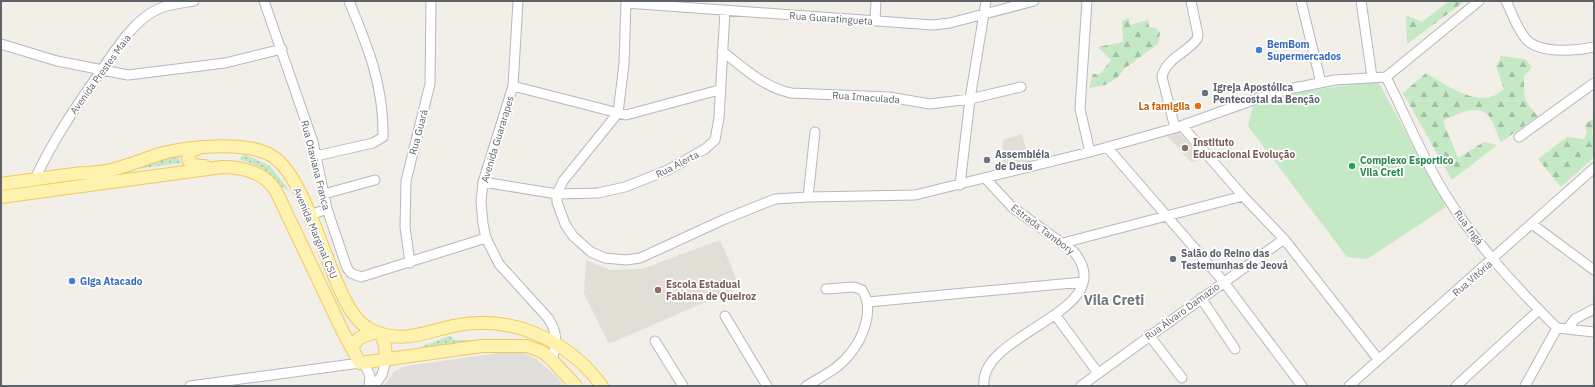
<svg xmlns="http://www.w3.org/2000/svg" width="1595" height="387" viewBox="0 0 1595 387" font-family="'IBM Plex Sans',sans-serif">
  <style>
    .industrial { fill: #e0deda }
    .education { fill: #e1ded6 }
    .grass { fill: url(#grass-dots) }
    .forest { fill: url(#forest-firs) }
    .garden { fill: #c5e8c5 }
    .lines { fill: none; stroke-linecap: round; stroke-linejoin: round }
    .minor-casing { stroke: #b5b8bc; stroke-width: 11 }
    .major-casing { stroke: #f2c960; stroke-width: 14 }
    .minor { stroke: #fff; stroke-width: 9 }
    .major { stroke: #fff2af; stroke-width: 12 }
    .shop-dot { fill: #3f7fe0; stroke: #fff; stroke-width: 1.5 }
    .worship-dot { fill: #6b7280; stroke: #fff; stroke-width: 1.5 }
    .food-dot { fill: #e8710a; stroke: #fff; stroke-width: 1.5 }
    .education-dot { fill: #8d6e63; stroke: #fff; stroke-width: 1.5 }
    .leisure-dot { fill: #2e9e5b; stroke: #fff; stroke-width: 1.5 }
    .labels { text-anchor: middle; stroke-width: 3.5; stroke-linejoin: round; paint-order: stroke }
    .street-label { font-size: 10px; fill: #5f6368; stroke: #fff }
    .shop-label { font-size: 10px; font-weight: bold; fill: #366cbe; stroke: #fff; text-anchor: start }
    .worship-label { font-size: 10px; font-weight: bold; fill: #5b616d; stroke: #fff; text-anchor: start }
    .food-label { font-size: 10px; font-weight: bold; fill: #c56008; stroke: #fff; text-anchor: end }
    .education-label { font-size: 10px; font-weight: bold; fill: #785e54; stroke: #fff; text-anchor: start }
    .leisure-label { font-size: 10px; font-weight: bold; fill: #27864d; stroke: #fff; text-anchor: start }
    .district-label { font-size: 14px; font-weight: bold; fill: #70757a; stroke: #fff }
  </style>
  <defs>
    <pattern id="grass-dots" width="8" height="8" patternUnits="userSpaceOnUse"><rect width="8" height="8" fill="#c5e8c5"/><path d="M2 2h.1M6 6h.1" fill="none" stroke="#a3c0a4" stroke-width="1.8" stroke-linecap="round"/></pattern>
    <pattern id="forest-firs" width="22" height="20" patternUnits="userSpaceOnUse"><rect width="22" height="20" fill="#c5e8c5"/><path d="M5 1l3.5 6h-7zM16 11l3.5 6h-7z" fill="#a3c0a4"/></pattern>
  </defs>
  <rect width="100%" height="100%" fill="#f1efe8"/>
  <!-- industrial -->
  <path class="industrial" d="M506 352 524 353 536 359 556 376 564 386H384L394 372 406 366Z"/>
  <!-- education -->
  <path class="education" d="M1178 131 1203 159 1191 162 1167 136Z
    M1022 134 1029 161 1002 167 1003 140Z
    M720 240 740 287 609 344 584 293 586 260 610 270 642 269Z"/>
  <!-- grass -->
  <path class="grass" d="M178 154 181 163 106 173Z
    M244 154 270 166 289 190C277 187 275 177 265 170 257 165 248 162 239 159Z
    M450 336 454 340H483L417 348Z"/>
  <!-- forest -->
  <path class="forest" d="M1449 1H1465L1407 44 1406 15 1422 22Z
    M1129 18 1130 25 1148 20 1149 27 1156 28 1160 33 1158 44 1125 68 1117 78 1105 85 1089 88 1093 74H1100L1111 60 1098 47 1123 42 1122 21Z
    M1501 56 1525 59 1532 67 1524 76C1524 98 1523 100 1538 116L1501 142C1498 136 1492 118 1487 114 1475 104 1454 115 1443 121L1458 158 1484 142 1497 145 1452 180 1403 93 1426 73C1445 84 1468 102 1491 97 1495 96 1500 92 1504 89L1496 66Z
    M1594 118 1592 134 1594 137V157L1561 187 1538 159 1567 137 1584 139 1587 132 1585 124Z"/>
  <!-- garden -->
  <path class="garden" d="M1378 81 1446 207 1367 259 1347 257 1248 126 1253 106 1298 92Z"/>
  <g class="lines">
    <defs>
      <path id="minor" d="M264 1 313 142 327 209 347 268 351 273 361 277 486 238
        M518 1 513 86 483 182 481 202 483 224 486 238 499 264 548 318C558 333 557 343 552 360
        M626 1 624 64 618 113 563 181 557 194V202L565 224 573 236 591 252 605 258 626 260 640 258 725 219 775 199 808 197 915 195 1090 152 1175 128 1259 98 1294 88 1335 80 1386 77
        M1087 1 1080 109 1090 152
        M1301 1 1321 83
        M1361 1 1372 77
        M1506 1C1512 13 1517 29 1526 39 1539 54 1576 51 1594 47
        M626 3 933 25 950 23 1034 1
        M875 21 876 1
        M1 44 57 61 128 75 225 63 282 49
        M722 51C744 68 763 87 791 93L889 97 930 104 970 99 1021 87
        M1386 77C1406 116 1423 160 1447 197 1477 245 1517 288 1557 328L1594 332
        M1386 77 1479 1
        M513 86 626 115 719 90
        M1182 126 1243 196 1284 239 1378 359
        M1175 128 1162 77C1166 58 1187 53 1197 39L1198 35 1191 1
        M1519 137 1594 83
        M1107 147 1223 281 1302 386
        M316 156 373 143 383 137C384 86 368 47 349 1
        M35 179C53 140 76 106 101 71 115 50 135 19 158 9 169 4 182 3 194 1
        M483 182 557 194 598 193 625 187 668 170 705 149 715 140 719 118 725 11
        M960 185 970 99 986 1
        M324 194 375 180
        M808 197 815 132
        M310 215 327 209
        M1532 224 1594 270
        M1063 243 1243 196
        M410 263 405 227 406 181 430 84 431 1
        M1201 298 1235 349
        M868 302 1083 282
        M725 316 767 386
        M1056 316 1098 373
        M1568 328 1575 319 1594 309
        M1149 335 1182 378
        M655 341 683 386
        M364 363 370 376 369 386
        M190 386 360 363
        M374 386 382 375 386 360
        M806 386C821 377 838 369 849 355 863 339 875 309 862 290L854 287 826 289
        M984 386C978 332 1123 312 1074 252L1012 207 985 178
        M1081 386 1284 239
        M1349 386 1594 168
        M1456 386 1539 310
        M1525 386 1557 328"/>
      <path id="major" d="M199 148 189 152C185 165 196 166 205 166
        M1 184C25 181 50 177 74 174 86 173 99 173 111 170 128 166 144 159 160 154 187 146 248 141 272 156 297 171 315 228 326 255 335 277 348 319 371 330 401 344 423 333 453 326 510 313 568 340 602 386
        M1 197 222 167C243 167 264 172 276 191L344 334 360 363 482 346H527L543 352 552 360 576 386
        M381 334 385 346 386 360
        M352 348 359 338 376 332"/>
    </defs>
    <!-- minor casing -->
    <use href="#minor" class="minor-casing"/>
    <!-- major casing -->
    <use href="#major" class="major-casing"/>
    <!-- minor -->
    <use href="#minor" class="minor"/>
    <!-- major -->
    <use href="#major" class="major"/>
  </g>
  <!-- markers -->
  <g class="shop-dot">
    <circle cx="1259" cy="50" r="4"/>
    <circle cx="72" cy="281" r="4"/>
  </g>
  <g class="worship-dot">
    <circle cx="1205" cy="93" r="4"/>
    <circle cx="987" cy="160" r="4"/>
    <circle cx="1173" cy="259" r="4"/>
  </g>
  <circle class="food-dot" cx="1198" cy="106" r="4"/>
  <g class="education-dot">
    <circle cx="1185" cy="148" r="4"/>
    <circle cx="658" cy="290" r="4"/>
  </g>
  <circle class="leisure-dot" cx="1352" cy="166" r="4"/>
  <g class="labels">
    <!-- street labels -->
    <g class="street-label">
      <text transform="translate(831 18) rotate(4)" y="4">Rua Guaratingueta</text>
      <text transform="translate(100 74) rotate(-54)" y="4">Avenida Prestes Maia</text>
      <text transform="translate(866 97) rotate(4)" y="4">Rua Imaculada</text>
      <text transform="translate(418 132) rotate(-75)" y="4">Rua Guará</text>
      <text transform="translate(497 139) rotate(-73)" y="4">Avenida Guararapes</text>
      <text transform="translate(677 164) rotate(-27)" y="4">Rua Alerta</text>
      <text transform="translate(316 165) rotate(76)" y="4">Rua Otaviana Franca</text>
      <text transform="translate(1469 227) rotate(53)" y="4">Rua Ingá</text>
      <text transform="translate(1043 229) rotate(37)" y="4">Estrada Tambory</text>
      <text transform="translate(316 233) rotate(67)" y="4">Avenida Marginal CSU</text>
      <text transform="translate(1472 278) rotate(-41)" y="4">Rua Vitória</text>
      <text transform="translate(1182 311) rotate(-36)" y="4">Rua Álvaro Damazio</text>
    </g>
    <!-- shop labels -->
    <g class="shop-label">
      <text x="1267" y="48">BemBom<tspan x="1267" dy="12">Supermercados</tspan></text>
      <text x="80" y="285">Giga Atacado</text>
    </g>
    <!-- worship labels -->
    <g class="worship-label">
      <text x="1213" y="91">Igreja Apostólica<tspan x="1213" dy="12">Pentecostal da Benção</tspan></text>
      <text x="995" y="158">Assembléia<tspan x="995" dy="12">de Deus</tspan></text>
      <text x="1181" y="257">Salão do Reino das<tspan x="1181" dy="12">Testemunhas de Jeová</tspan></text>
    </g>
    <!-- food labels -->
    <g class="food-label">
      <text x="1190" y="110">La famiglia</text>
    </g>
    <!-- education labels -->
    <g class="education-label">
      <text x="1193" y="146">Instituto<tspan x="1193" dy="12">Educacional Evolução</tspan></text>
      <text x="666" y="288">Escola Estadual<tspan x="666" dy="12">Fabiana de Queiroz</tspan></text>
    </g>
    <!-- leisure labels -->
    <g class="leisure-label">
      <text x="1360" y="164">Complexo Esportico<tspan x="1360" dy="12">Vila Creti</tspan></text>
    </g>
    <!-- district labels -->
    <g class="district-label">
      <text x="1114" y="305">Vila Creti</text>
    </g>
  </g>
  <!-- border -->
  <rect width="1595" height="387" fill="none" stroke="#5f6368" stroke-width="4"/>
</svg>
